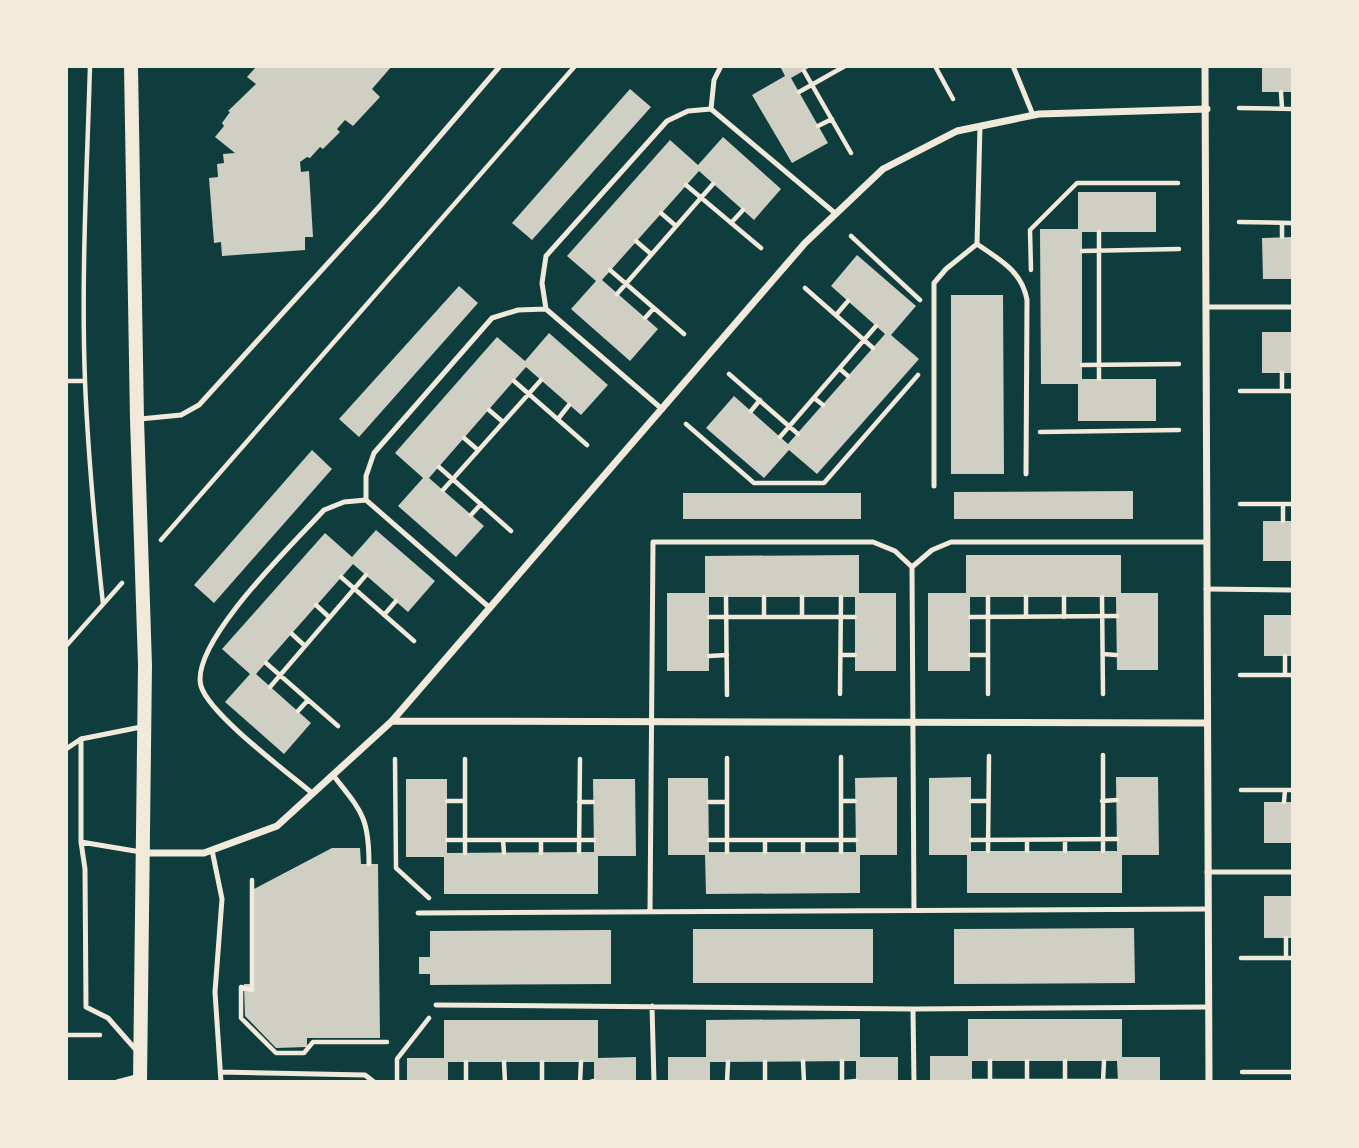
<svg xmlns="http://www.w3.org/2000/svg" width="1359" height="1148" viewBox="0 0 1359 1148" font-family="'Open Sans',sans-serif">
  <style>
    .building { fill: #cfcfc3 }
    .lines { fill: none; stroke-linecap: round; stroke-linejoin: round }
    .path { stroke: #f1e9da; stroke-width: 4.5 }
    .service { stroke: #f1e9da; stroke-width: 5 }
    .minor { stroke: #f1e9da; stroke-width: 7 }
    .secondary { stroke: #f1e9da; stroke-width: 14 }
  </style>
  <rect width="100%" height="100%" fill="#0f3d3e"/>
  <!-- building -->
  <path class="building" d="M257 66H392L372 89 380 97 353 126 345 120 337 129 340 132 323 149 320 147 310 158 307 157 300 162 301 172 309 171 313 237H305V250L222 256 221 242 214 243 209 178 218 177 217 164 224 163 223 154 235 153 215 137 224 126 222 123 230 112 228 111 256 84 247 77Z
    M780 66H812L791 78 828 143 792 163 752 95 785 76Z
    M1262 66H1292V92H1262Z
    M630 89 651 107 532 240 512 223Z
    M723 137 781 189 754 220 699 171 602 280 658 329 630 361 571 309 596 281 567 256 670 140 698 165Z
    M1078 192H1156V232H1082V379H1156V421H1078V384H1041L1040 229H1078Z
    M1292 237V279H1263L1262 238Z
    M857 255 916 306 891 335 919 359 817 474 789 450 764 478 706 428 734 396 788 444 885 334 831 286Z
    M459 286 478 303 359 437 339 419Z
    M951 295H1003L1004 474H951Z
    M1262 332H1292V373H1262Z
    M549 333 608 385 581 415 526 367 429 478 484 526 456 557 398 506 423 478 395 453 497 337 525 361Z
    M312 450 332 469 214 603 194 585Z
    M1133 491V519H954V492Z
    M683 493H861V519H683Z
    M1263 521H1292V561H1263Z
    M376 530 435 581 408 612 353 564 256 674 311 723 284 754 225 702 250 674 222 649 325 533 352 557Z
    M859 555V593H896V671H855V597H709V671H667V593H705V556Z
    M966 555H1121V593H1158V670H1117L1116 597H970V671H928V593H966Z
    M1264 615H1292V656H1264Z
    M897 777V855H860V893L706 894 705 855H668V778H708L709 852H856L855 778Z
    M971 777V851H1117L1116 777H1158L1159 855H1122V893H967V855H929V778Z
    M406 779H447V853L594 852 593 779H635L636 856H598V894H444V857H406Z
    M1264 802H1292V843H1264Z
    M332 848H360L361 864H378L380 1038H307V1047L276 1048 245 1016 244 984H254V889Z
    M1264 896H1292V938H1264Z
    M1134 928 1135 983 954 984V929Z
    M693 929H873V983H693Z
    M611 930V984L430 985V974H419V957H430V931Z
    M860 1019V1057H898V1082H856V1061L710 1062V1082H668V1057H706V1020Z
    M968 1019H1122V1057H1160V1082H1118L1117 1061H972V1082H930V1056H968Z
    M444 1020H598V1058L636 1057V1082H594V1062H448V1082H407V1058H444Z"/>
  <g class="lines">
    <!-- path -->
    <path class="path" d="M90 66C87 171 81 276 85 381 88 455 95 530 103 604
      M935 66 953 99
      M804 71 851 153
      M799 92 845 66
      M1281 92 1282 108
      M1239 108 1292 109
      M818 126 832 119
      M686 185 761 248
      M661 213 676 226
      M1239 222 1292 223
      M731 223 743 210
      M1099 232V379
      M851 236 920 300
      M1282 237V223
      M636 241 651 254
      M1082 251 1179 249
      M610 270 684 334
      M1031 270 1030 230 1077 183H1178
      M805 288 873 348
      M617 294 713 184
      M836 315 848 301
      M645 318 654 308
      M1082 365 1179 364
      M840 369 848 376
      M729 374 798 434
      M66 381H85
      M514 381 587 445
      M1240 391H1292
      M1282 391V373
      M814 398 823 405
      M489 410 503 422
      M751 411 760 400
      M558 419 569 405
      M686 424 754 483H824L918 375
      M1040 432 1179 430
      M780 437 876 326
      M464 438 478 450
      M439 467 511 531
      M443 490 541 380
      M1240 504H1292
      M1283 504V521
      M471 515 481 504
      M161 540 575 66
      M341 577 414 641
      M726 597 727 695
      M764 597V617
      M802 597V617
      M1026 597V617
      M1102 597 1103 694
      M316 605 329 617
      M384 615 396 601
      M709 617H855
      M970 617 1117 616
      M1064 617V597
      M292 634 305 646
      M66 646 122 583
      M1103 654 1116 655
      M841 655H855
      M970 655H988
      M709 656 727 655
      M1285 656V675
      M266 663 338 726
      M1240 675H1292
      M270 687 366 575
      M840 694 841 597
      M988 694V597
      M298 711 308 700
      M1103 755V851
      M841 757V852
      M727 758V852
      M395 759 396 868 429 898
      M465 759V853
      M1241 790H1292
      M447 801H465
      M841 801H855
      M971 801H988
      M1102 801 1117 800
      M579 802H593
      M709 802H727
      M1284 802 1285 790
      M447 840H594
      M503 840 504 853
      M541 840V853
      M709 840H856
      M765 840V852
      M803 840V852
      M971 840 1117 839
      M1065 840V851
      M988 851 989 756
      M1027 851V840
      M579 852 580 759
      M252 880V990L241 987V1018L276 1053H304L313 1042H387
      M1241 958H1292
      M1286 958V938
      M66 1035H100
      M803 1061 804 1082
      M1027 1061V1081
      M1065 1061V1081
      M504 1062 505 1082
      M765 1062V1082
      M1242 1072H1292
      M972 1081H1118
      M990 1081V1061
      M1103 1081 1104 1061
      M397 1082V1059L429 1018
      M466 1082V1062
      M542 1082V1062
      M580 1082 581 1062
      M590 1082 594 1081
      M727 1082 728 1062
      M842 1082V1061
      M845 1082 856 1081"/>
    <!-- service -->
    <path class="service" d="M1013 66 1033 115
      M711 109 836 214
      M977 244C1000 260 1022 271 1027 300L1026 474
      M1207 307H1292
      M546 309 662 409
      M140 419 181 415 199 405 380 206 500 66
      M934 486V283L946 269 977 244 980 126
      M366 500 490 608
      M912 567 914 911
      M1206 589 1292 590
      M66 749 81 739
      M333 775C361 811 369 816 369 864
      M312 793C287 772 209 714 201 686 189 643 295 542 324 510L344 502 366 500V476L374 453 492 318 518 310 546 309 542 283 546 256 667 121 688 111 711 109 714 80 721 66
      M81 842 85 869 86 1007 108 1018 137 1051
      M212 850 222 899 215 992 221 1082
      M141 852 81 842V739L141 727
      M1207 872H1292
      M650 912 653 542H873L895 551 912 567 932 550 951 542H1206
      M418 913 1208 909
      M436 1005 913 1009 1208 1007
      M652 1006 654 1082
      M913 1009 914 1082
      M220 1072 365 1075 374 1082
      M117 1082 140 1076"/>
    <!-- minor -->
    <path class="minor" d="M1205 66 1209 1082
      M392 721 1206 723
      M144 853H204L277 826 392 721 805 243 883 169 957 131 1039 114 1207 109"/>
    <!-- secondary -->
    <path class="secondary" d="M131 66 137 419 145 665 140 1082"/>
  </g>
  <!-- border -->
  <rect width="1359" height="1148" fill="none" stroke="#f1e9da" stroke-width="136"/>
</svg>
